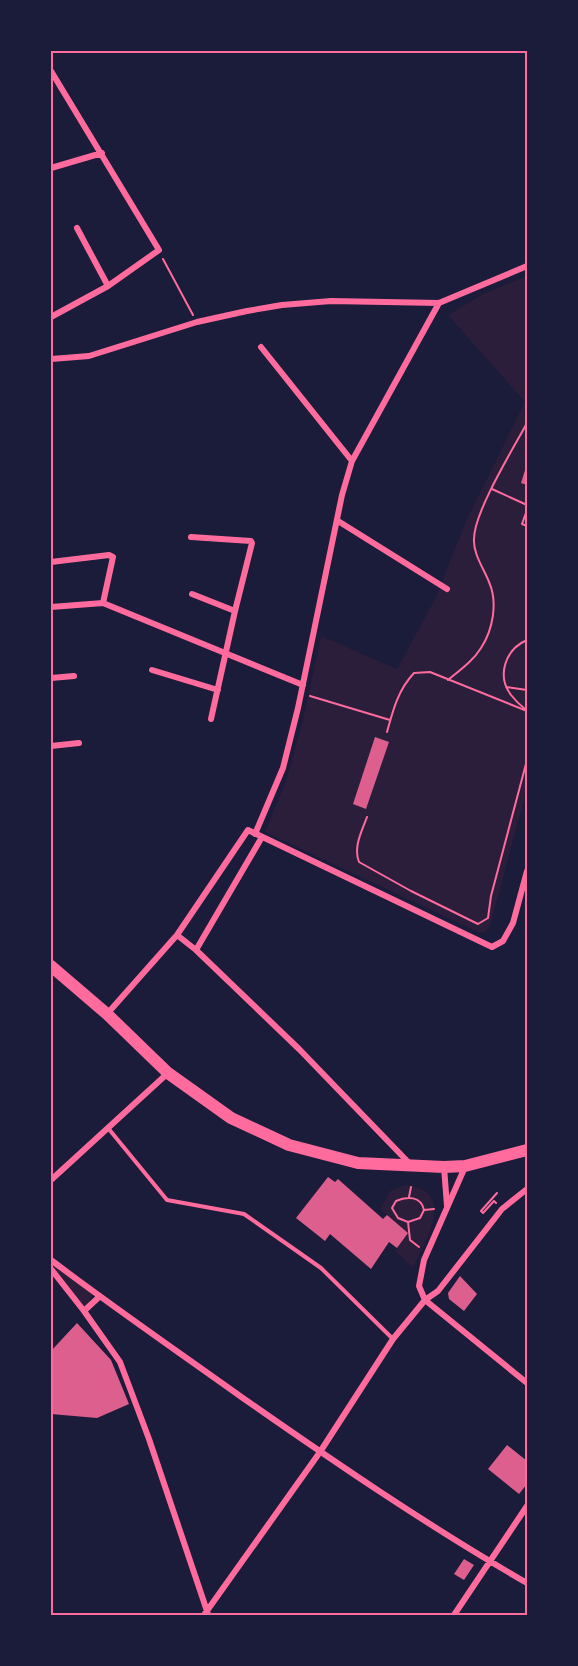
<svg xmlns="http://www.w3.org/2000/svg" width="578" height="1666" viewBox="0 0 578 1666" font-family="'DM Sans',sans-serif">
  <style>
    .green { fill: #2a1e3b }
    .building { fill: #dd5f8e }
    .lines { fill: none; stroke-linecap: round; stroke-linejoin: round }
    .path { stroke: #ff6b9d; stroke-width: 2 }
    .service { stroke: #ff6b9d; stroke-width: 4 }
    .minor { stroke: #ff6b9d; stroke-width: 6 }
    .trunk { stroke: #ff6b9d; stroke-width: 12 }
    .neatline { fill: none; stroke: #ff6b9d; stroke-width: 2 }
  </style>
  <rect width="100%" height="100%" fill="#1b1b3a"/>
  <!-- green -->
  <path class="green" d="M527 276V789L490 926 485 932H478L265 832 286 781 303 720 321 636 397 669 436 597 466 521 525 402 448 315 483 294Z
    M406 1185C458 1192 425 1239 413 1268L395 1251 408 1233 380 1209 390 1191Z
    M51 1258 94 1293 84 1311 51 1270Z"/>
  <!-- building -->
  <path class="building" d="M526 467H527V485L521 483Z
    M375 737 389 742 366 809 353 804Z
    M328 1177 335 1182 338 1179 383 1219 387 1215 408 1233 397 1248 389 1242 371 1269 330 1234 325 1241 296 1218Z
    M460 1276 477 1294 464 1311 449 1299 448 1293Z
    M77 1323 111 1360 129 1404 97 1418 51 1414V1351Z
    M507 1445 527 1461V1484L519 1494 488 1469Z
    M464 1559 474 1565 464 1580 454 1574Z"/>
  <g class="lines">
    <!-- path -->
    <path class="path" d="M163 259 193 315
      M492 489 527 505
      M527 510 522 524 527 526
      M448 680C460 670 473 661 481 648 493 630 498 602 489 582 484 569 473 554 474 539 474 512 513 449 527 423
      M506 687 527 690
      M310 696 390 720
      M525 709C520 705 515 700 511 695 496 675 506 649 527 640
      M387 732C393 710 398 690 414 673L430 672 527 711
      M367 817C362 831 353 847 359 862L411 891 478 924 488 918 491 896 527 760
      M409 1197 411 1187
      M496 1203 494 1201 483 1213 481 1211 497 1193
      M424 1210 434 1209
      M408 1222 398 1218 392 1208 396 1201C407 1196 421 1196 424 1210L420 1218 408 1222 410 1240 419 1247"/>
    <!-- service -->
    <path class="service" d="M108 1128 167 1200 244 1214 321 1268 393 1339"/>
    <!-- minor -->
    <path class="minor" d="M51 71 159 250 108 286 51 317
      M51 168 102 153
      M77 228 108 286
      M261 347 352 461
      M51 359 89 356 197 322 247 311 282 305 331 301 439 303 527 266
      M338 521 447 589
      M191 537 251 541 252 543 235 611 211 719
      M51 562 109 555 113 557 103 603
      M192 594 235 611
      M51 607 103 603 303 685
      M152 670 218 690
      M51 678 74 676
      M51 746 79 743
      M255 834 283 768 298 708 342 495 352 461 439 303
      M177 935 196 950 299 1049 410 1164
      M196 950 262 837
      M107 1014 177 935 248 830 492 947 503 941 513 923 527 871
      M444 1167 447 1206
      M465 1167 424 1260 419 1286 425 1300 527 1383
      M51 1180 168 1073
      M51 1260C113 1307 177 1351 240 1396 333 1461 428 1526 527 1583
      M51 1269 84 1311 120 1362 149 1439 208 1614
      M84 1311 99 1297
      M204 1615 320 1452 393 1339 425 1300 438 1291 502 1209 527 1189
      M454 1615 527 1506"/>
    <!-- trunk -->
    <path class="trunk" d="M51 966 107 1014 168 1073 231 1118 289 1145 358 1163 444 1167 465 1166 527 1150"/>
  </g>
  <!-- border -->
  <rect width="578" height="1666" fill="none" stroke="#1b1b3a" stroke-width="105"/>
  <rect x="52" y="52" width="474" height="1562" class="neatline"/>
</svg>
